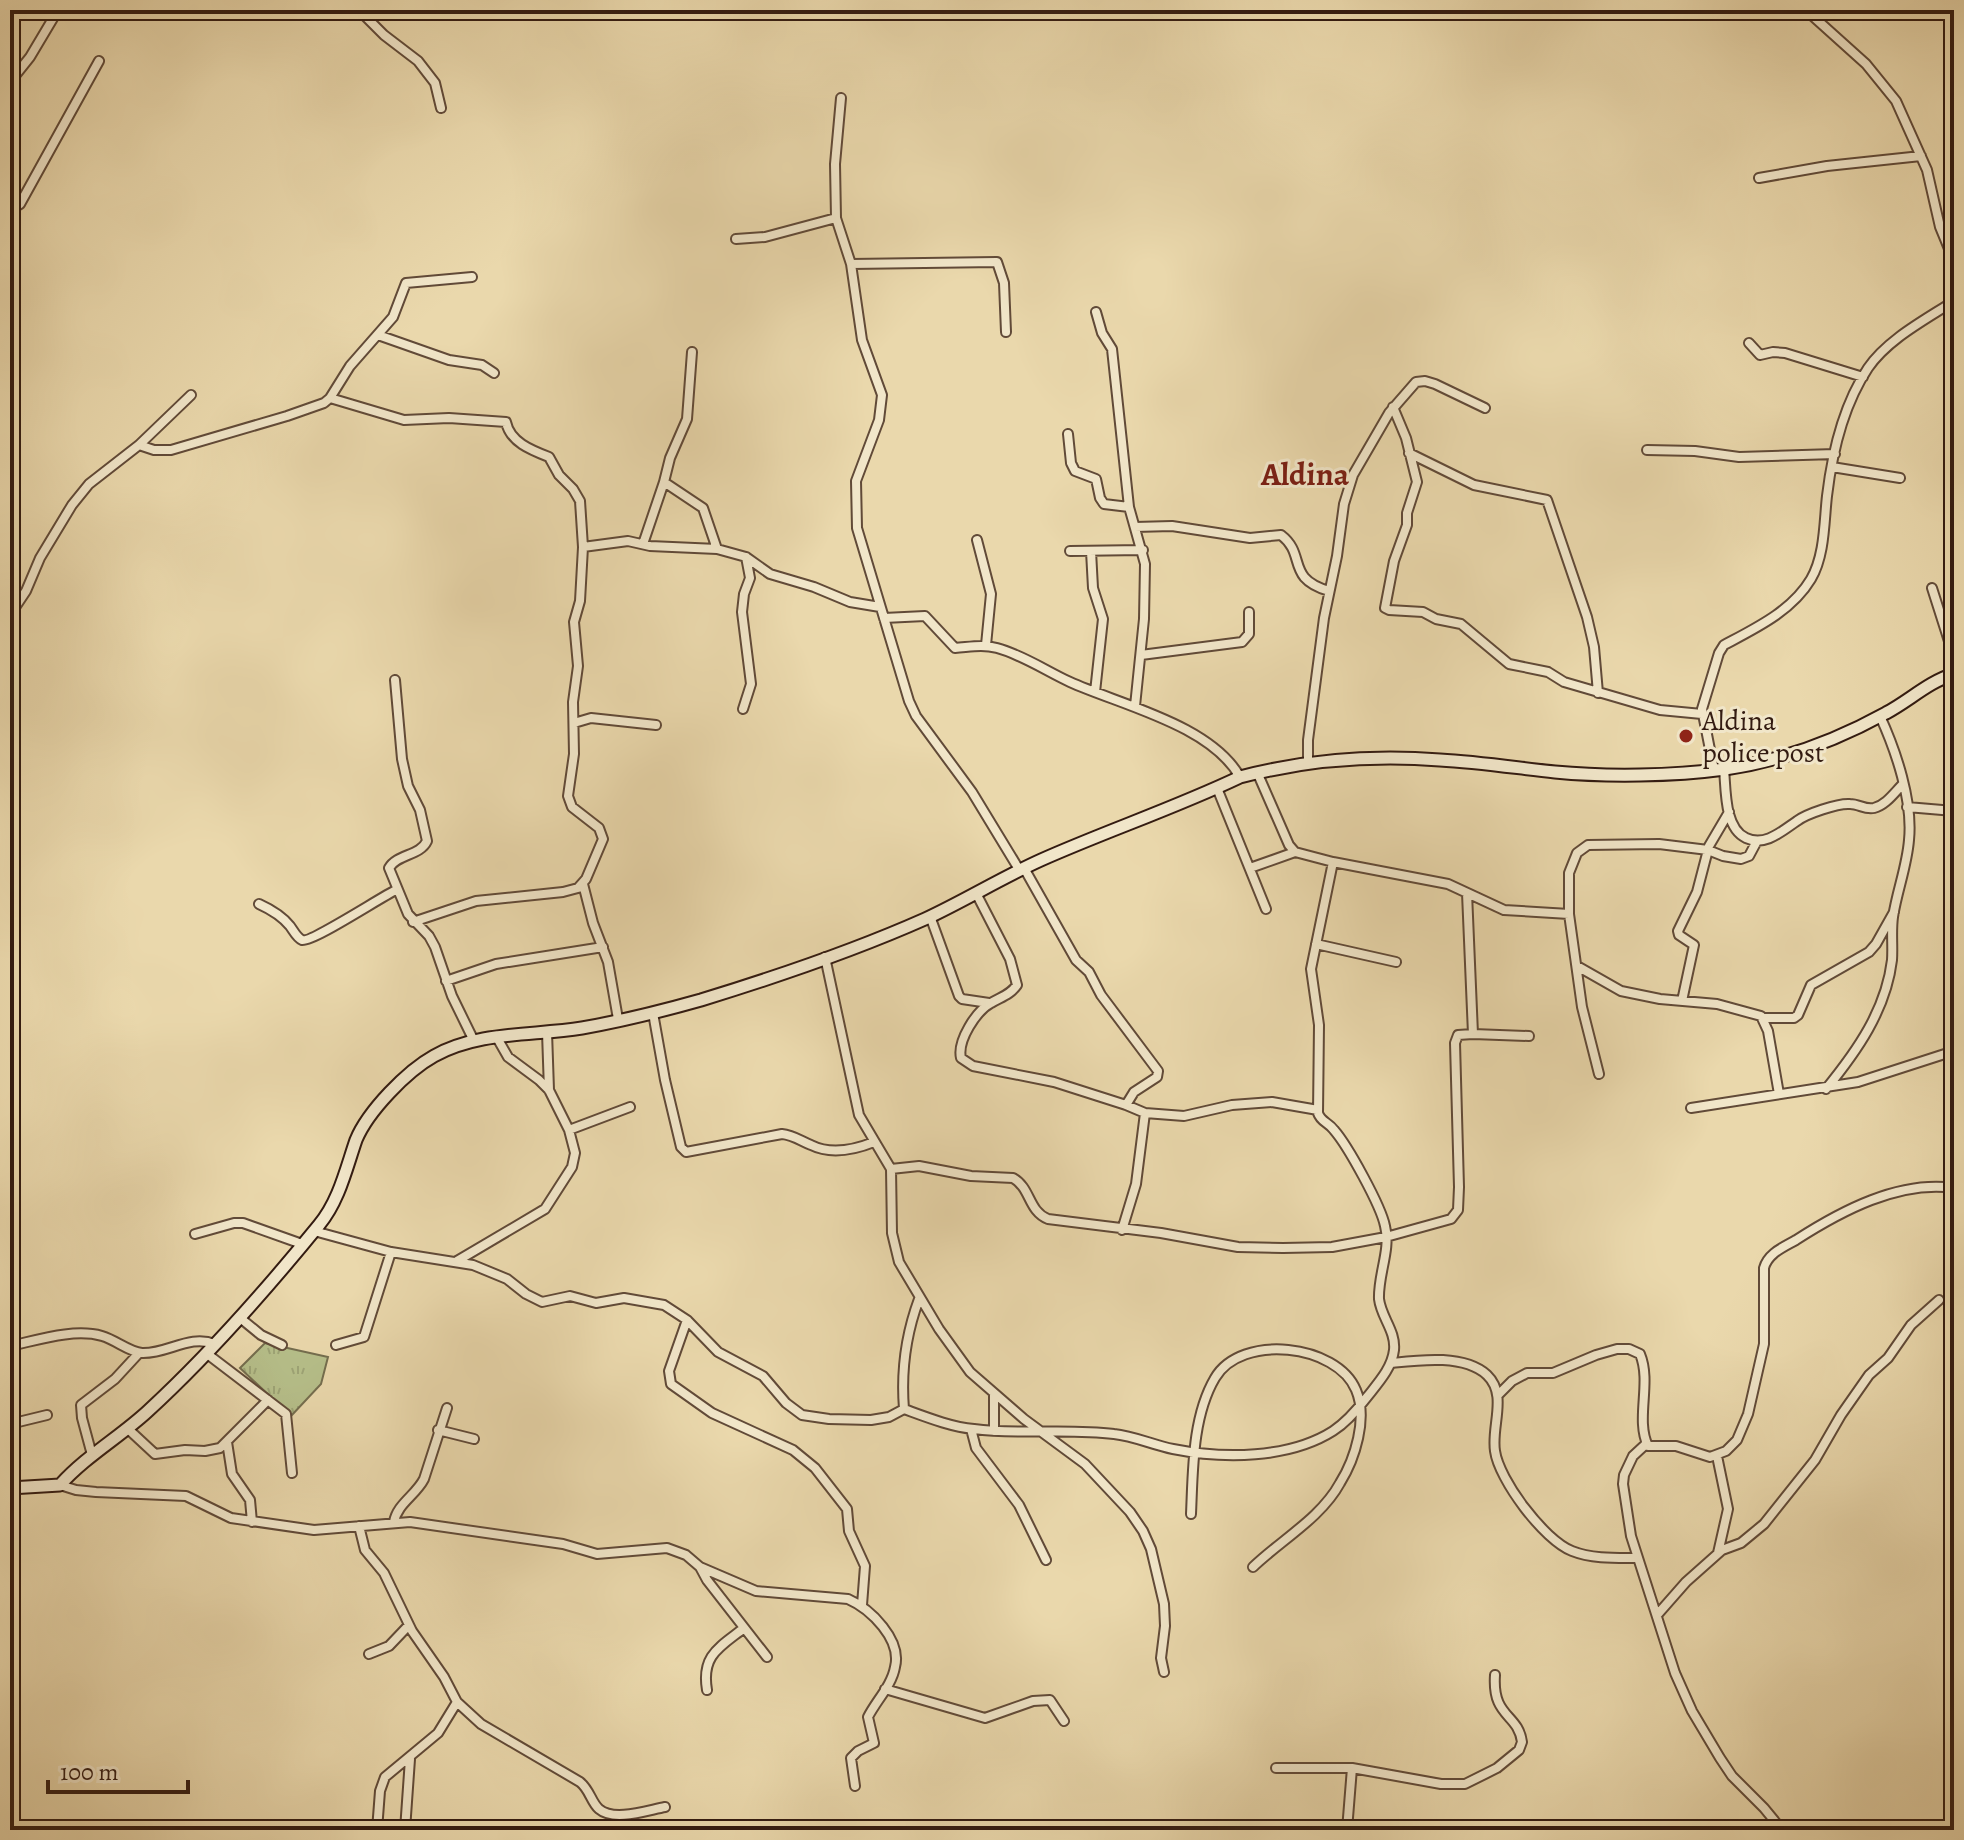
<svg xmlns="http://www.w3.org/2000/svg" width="1964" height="1840" viewBox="0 0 1964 1840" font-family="Alegreya,serif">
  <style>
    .grass { fill: url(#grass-tufts); stroke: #746d4e; stroke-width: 2 }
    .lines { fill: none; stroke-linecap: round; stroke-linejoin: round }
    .street-casing { stroke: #614a38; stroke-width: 12 }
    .secondary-casing { stroke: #331b11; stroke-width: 15 }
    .street { stroke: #f1e6c9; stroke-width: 8 }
    .secondary { stroke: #f1e6c9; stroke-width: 11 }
    .poi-dot { fill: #8f2418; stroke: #f1e6c9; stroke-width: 3 }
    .labels { text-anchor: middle; stroke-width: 6; stroke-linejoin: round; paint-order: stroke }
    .poi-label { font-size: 28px; fill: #331b11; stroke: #f1e6c9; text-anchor: start }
    .quarter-label { font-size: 32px; font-weight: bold; fill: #7a1f14; stroke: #f1e6c9 }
  </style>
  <defs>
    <pattern id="grass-tufts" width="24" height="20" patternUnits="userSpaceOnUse" patternTransform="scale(2)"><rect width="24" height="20" fill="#b6bf8a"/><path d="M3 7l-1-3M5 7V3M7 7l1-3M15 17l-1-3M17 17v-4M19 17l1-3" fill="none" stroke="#9da476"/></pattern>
  </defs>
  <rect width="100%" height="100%" fill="#ead8ac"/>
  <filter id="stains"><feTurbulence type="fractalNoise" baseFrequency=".0025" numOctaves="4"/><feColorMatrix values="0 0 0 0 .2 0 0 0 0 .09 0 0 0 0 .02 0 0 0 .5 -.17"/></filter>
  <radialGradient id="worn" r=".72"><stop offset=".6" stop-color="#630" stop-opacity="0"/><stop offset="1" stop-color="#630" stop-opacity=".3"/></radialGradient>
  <!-- grass -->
  <path class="grass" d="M265 1343 328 1357 321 1384 291 1416 240 1368Z"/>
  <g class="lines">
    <defs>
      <path id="street" d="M359 10 384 35 418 61 435 83 441 108
        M1806 10 1866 64 1896 101 1927 170 1940 227 1954 261
        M10 82 30 57 58 10
        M841 98 835 164 836 218 851 264 862 340 882 395 879 420 856 481 857 528 909 701 916 716 972 792 1020 871
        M1759 178 1827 166 1921 156
        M10 210 20 204 99 61
        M736 239 765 237 836 218
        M851 264 997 262 1004 283 1006 332
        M1096 312 1102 333 1112 349 1129 507 1145 564 1144 619 1135 706
        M378 335 449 360 482 365 494 373
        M1749 343 1760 355 1773 352 1785 353 1863 377
        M692 352 687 419 670 458 664 482 703 508 717 549 746 557 770 574 814 587 850 602 880 607
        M330 398 350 366 393 317 406 283 472 277
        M1393 407 1406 438 1417 482 1407 513V525L1394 561 1385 608 1389 610 1423 612 1436 619 1461 624 1509 664 1548 672 1564 682 1660 710 1702 714
        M1068 434 1071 463 1075 471 1096 479 1100 498 1104 504 1129 507
        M139 445 191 395
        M1647 450 1695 451 1739 457 1835 454
        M1409 453 1474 485 1547 500 1587 617 1594 647 1598 693
        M1832 467 1900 478
        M1135 527 1172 526 1250 538 1281 535C1307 555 1285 578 1329 591
        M977 540 991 594 986 645
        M643 544 664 482
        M1070 551 1143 550
        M1091 551 1093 588 1103 619 1095 692
        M1932 588 1954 657
        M10 615 26 591 40 558 72 505 89 484 139 445 154 450H171L287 416 324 403 330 398 404 420 449 418 506 422C510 442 531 450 549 457L559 475 573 489 580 501 583 547
        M884 618 925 616 955 648C970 647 982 644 997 648 1023 655 1046 671 1070 682 1121 705 1211 725 1240 777
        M1141 655 1242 642 1249 634V612
        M395 680 402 759 408 786 420 810 427 841C420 856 397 854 389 868L408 914 429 936 435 947 452 996 474 1041
        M743 709 751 684 742 612 744 594 750 578 746 557
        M574 723 591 718 656 725
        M1308 762V740L1324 618 1337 556 1344 504 1353 475 1389 413 1416 382 1425 381 1435 384 1485 408
        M1724 769C1726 789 1724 828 1746 838 1765 847 1782 831 1797 821 1806 814 1838 803 1850 804 1859 804 1865 810 1874 808 1886 805 1894 793 1903 784
        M1714 770 1702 709 1719 653 1724 645C1756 628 1792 611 1811 579 1825 555 1824 522 1827 496 1832 454 1844 404 1868 368 1888 339 1925 320 1954 301
        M1257 772 1289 845 1295 852 1333 862 1448 884 1504 910 1569 914 1582 1007 1599 1074
        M1217 788 1266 909
        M1907 807 1954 811
        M1024 868 1076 960 1089 972 1101 995 1158 1071 1157 1077 1134 1092 1126 1105 1145 1113 1136 1184 1122 1230
        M1250 868 1295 852
        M583 884 593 923 608 962 618 1019
        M976 893 1010 959 1017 985C1010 995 1001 997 991 1003 976 1011 957 1041 961 1058L973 1066 1054 1082 1126 1105
        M1467 893 1473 1034 1529 1036
        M259 904C270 909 282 916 290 926 293 930 297 938 302 940 311 943 381 897 396 890
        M1569 914V873L1577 853 1588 845 1659 844 1708 850 1723 856 1741 859 1749 856 1757 841
        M930 916 959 996 962 999 989 1003
        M413 922 476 901 563 892 578 888 586 879 603 839 599 828 572 807 568 796 574 754 573 702 578 666 574 622 580 601 583 547 628 541 650 546 717 549
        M1316 944 1396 962
        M825 957 859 1115 891 1169 892 1233 899 1262 939 1329 970 1372 1024 1419 1085 1464 1130 1512 1143 1531 1151 1549 1164 1604 1165 1626 1161 1658 1164 1672
        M1577 966 1621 991 1660 999 1717 1004 1761 1016 1768 1031 1779 1094
        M446 981 496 964 603 947
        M1682 1001 1694 945 1679 935 1678 931 1697 892 1709 846 1729 812
        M653 1013 665 1080 681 1147 686 1152 782 1134C793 1135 801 1141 811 1145 831 1155 854 1150 874 1142
        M1764 1018H1794L1798 1015 1811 985 1869 952 1876 944 1894 912
        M547 1032 549 1090
        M1826 1089C1857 1051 1886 1010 1892 960 1893 946 1891 932 1893 917 1897 891 1907 866 1909 840 1913 801 1896 751 1880 716
        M1691 1108 1858 1082 1954 1051
        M1145 1113 1184 1116 1232 1105 1272 1102 1318 1110
        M569 1130 630 1107
        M891 1169 919 1166 971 1176 1013 1178C1031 1188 1028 1211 1048 1219L1161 1233 1238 1247 1283 1248 1332 1247 1386 1237 1451 1219 1458 1210 1459 1187 1455 1043 1458 1035 1473 1034
        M314 1231 391 1252 473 1265 507 1279 526 1294 542 1302 570 1296 596 1303 624 1298 664 1305 687 1320 718 1352 763 1376 786 1403 802 1415 829 1419 871 1420 889 1417 904 1409
        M195 1234 234 1223H243L302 1244
        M457 1261 545 1209 572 1167 575 1153 569 1130 549 1090 539 1080 508 1057 496 1036
        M239 1317 261 1335 282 1345
        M687 1320 669 1371 671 1384 712 1413 793 1450 815 1468 847 1509 849 1531 865 1566 862 1605
        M336 1345 364 1337 391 1252
        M10 1346C38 1340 74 1328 102 1336 116 1340 129 1352 142 1353 168 1354 189 1334 215 1344
        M206 1353 286 1414 292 1473
        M1392 1363C1419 1360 1464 1354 1487 1375 1508 1395 1491 1426 1495 1451 1499 1480 1544 1540 1572 1551 1592 1559 1616 1558 1638 1558
        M1498 1395 1512 1381 1527 1373H1553L1596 1355 1617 1349H1629L1640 1354C1652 1383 1635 1419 1648 1446H1676L1710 1457 1726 1451 1737 1440 1748 1414 1764 1344V1268C1768 1253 1784 1247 1796 1240 1841 1211 1899 1180 1954 1188
        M904 1409C926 1417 951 1427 974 1429 1020 1435 1068 1428 1114 1434 1134 1436 1153 1445 1173 1449 1223 1459 1289 1459 1333 1431 1347 1422 1357 1410 1367 1397 1378 1383 1392 1368 1394 1350 1396 1331 1381 1317 1379 1299 1378 1274 1391 1250 1385 1226 1381 1206 1348 1146 1334 1130 1328 1122 1321 1122 1318 1113L1319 1025 1311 969 1333 862
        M904 1409C901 1372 906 1334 919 1299
        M10 1424 47 1415
        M127 1428 155 1454 185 1450 205 1451 220 1448 268 1400
        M971 1429 976 1448 1019 1505 1046 1560
        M438 1430 474 1439
        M994 1431V1395
        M227 1442 232 1474 250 1500 252 1522
        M1646 1444 1633 1456 1624 1475 1623 1484 1631 1536 1675 1673 1692 1711 1720 1758 1732 1776 1764 1808 1782 1830
        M92 1455 82 1418 81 1405 115 1379 139 1353
        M1717 1456 1728 1509 1718 1553
        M60 1485 76 1490 96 1492 186 1496 231 1518 314 1530 410 1522 563 1544 597 1554 667 1548 686 1555 700 1567 756 1591 848 1599C871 1609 902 1640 895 1667 892 1685 876 1701 868 1717L874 1743 858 1751 851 1758 855 1786
        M1191 1514C1193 1471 1192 1417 1215 1378 1241 1333 1337 1344 1356 1390 1368 1418 1355 1459 1340 1483 1321 1518 1281 1540 1253 1567
        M394 1522C397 1504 416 1495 424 1479L447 1408
        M359 1526 365 1550 384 1573 412 1631 444 1677 457 1702 481 1724 580 1782C590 1790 591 1802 599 1809 614 1822 648 1810 665 1807
        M700 1567 707 1580 767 1657
        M1657 1615 1686 1582 1722 1550 1741 1543 1764 1524 1815 1460 1841 1415 1869 1375 1888 1358 1911 1325 1939 1300
        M369 1654 389 1646 409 1625
        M885 1689 985 1718 1033 1701 1050 1700 1064 1721
        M707 1690C701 1655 720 1647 744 1628
        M1276 1768H1352L1441 1784H1465L1497 1768 1519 1750 1522 1742C1518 1713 1492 1718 1495 1675
        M377 1830 380 1791 385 1777 438 1733 457 1702
        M405 1830 410 1759
        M1347 1830 1352 1768"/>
      <path id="secondary" d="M10 1488 60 1485C86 1456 120 1437 148 1411 210 1354 266 1290 319 1225 339 1201 346 1169 356 1140 368 1111 407 1071 434 1056 479 1031 532 1036 582 1028 622 1021 662 1011 701 1000 776 977 853 951 925 919 964 901 1001 878 1041 860 1106 831 1175 808 1240 777 1305 760 1373 755 1440 760 1478 762 1517 768 1555 772 1607 777 1673 776 1725 769 1781 761 1837 740 1886 713 1909 701 1928 682 1954 674"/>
    </defs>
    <!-- street casing -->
    <use href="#street" class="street-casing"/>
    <!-- secondary casing -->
    <use href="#secondary" class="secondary-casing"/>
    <!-- street -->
    <use href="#street" class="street"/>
    <!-- secondary -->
    <use href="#secondary" class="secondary"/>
  </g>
  <!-- markers -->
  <circle class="poi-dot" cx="1686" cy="736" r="8"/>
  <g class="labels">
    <!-- poi labels -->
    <g class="poi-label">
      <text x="1702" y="730">Aldina<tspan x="1702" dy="32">police post</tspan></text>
    </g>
    <!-- quarter labels -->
    <g class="quarter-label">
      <text x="1305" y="485">Aldina</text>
    </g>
  </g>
  <!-- margin -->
  <rect width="1964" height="1840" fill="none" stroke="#ead8ac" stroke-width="40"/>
  <rect x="12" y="12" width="1940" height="1816" fill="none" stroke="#331b11" stroke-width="4"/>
  <rect x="20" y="20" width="1924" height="1800" fill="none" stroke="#331b11" stroke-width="2"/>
  <!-- scale -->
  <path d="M48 1780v12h140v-12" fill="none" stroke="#331b11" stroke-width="4"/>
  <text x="60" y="1780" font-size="24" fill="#331b11" stroke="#f1e6c9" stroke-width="6" paint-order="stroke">100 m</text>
  <rect width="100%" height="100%" filter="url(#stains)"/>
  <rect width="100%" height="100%" fill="url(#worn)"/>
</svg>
